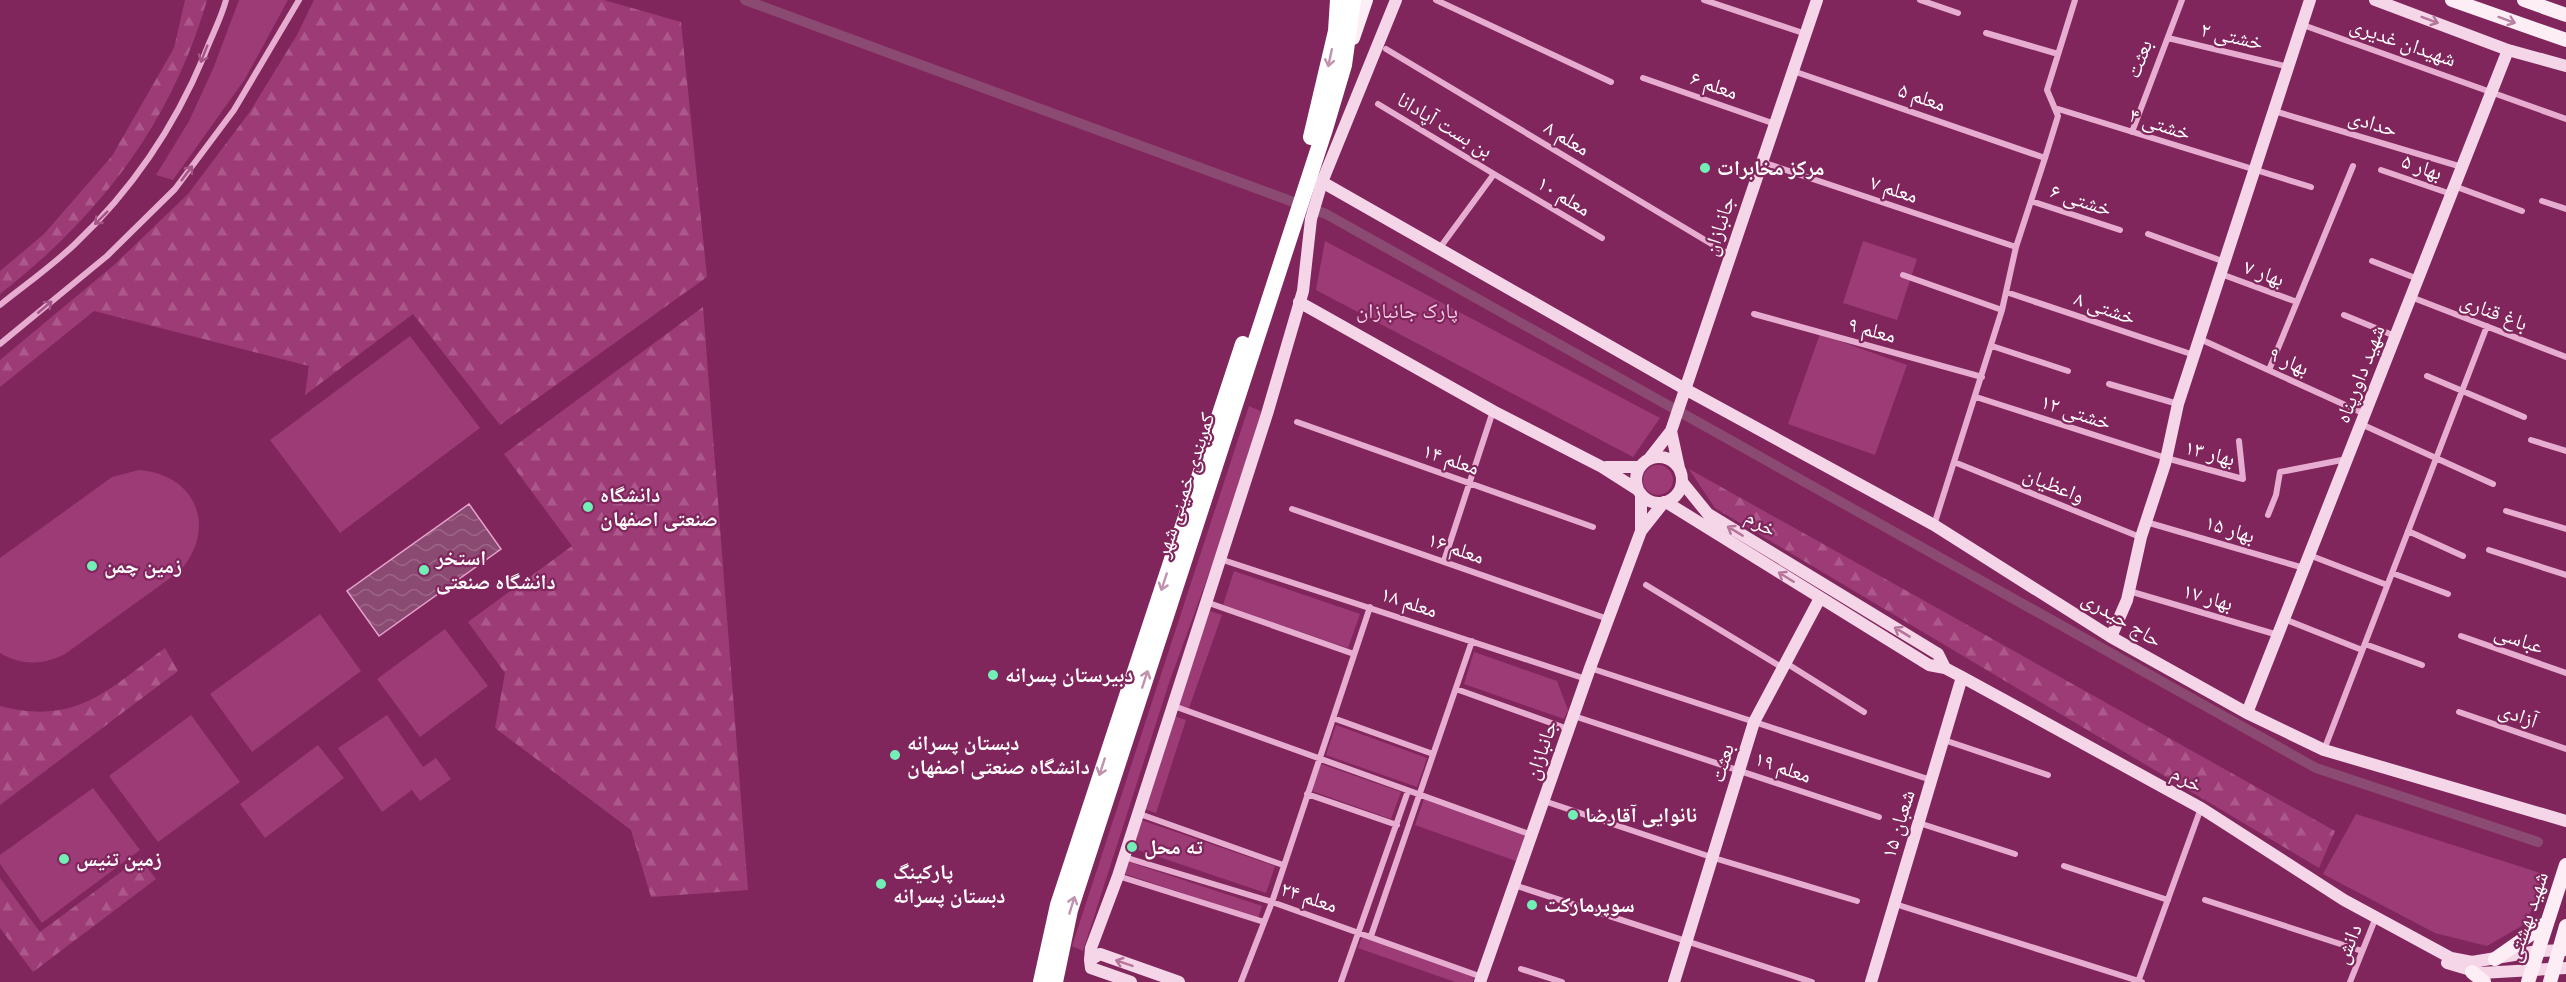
<svg xmlns="http://www.w3.org/2000/svg" width="2566" height="982" viewBox="0 0 2566 982" font-family="Ubuntu,'Noto Naskh Arabic',sans-serif">
  <style>
    .green { fill: #9d3b77 }
    .forest { fill: url(#forest-firs) }
    .water { fill: url(#water-waves); stroke: #e6a1cd; stroke-width: 1.5 }
    .lines { fill: none; stroke-linecap: round; stroke-linejoin: round }
    .canal { stroke: #8a4a71; stroke-width: 10 }
    .street { stroke: #e6add0; stroke-width: 6 }
    .secondary { stroke: #f5d6e9; stroke-width: 12 }
    .primary { stroke: #fdeef6; stroke-width: 14 }
    .highway { stroke: #fff; stroke-width: 16 }
    .oneway { stroke: #b5759b }
    .oneway2 { stroke: #b880a1 }
    .oneway3 { stroke: #a45585 }
    .oneway4 { stroke: #c092ae }
    .poi-dot { fill: #72efb6; stroke: #80265c; stroke-width: 2 }
    .labels { text-anchor: middle; stroke-width: 4.5; stroke-linejoin: round; paint-order: stroke }
    .street-label { font-size: 21px; fill: #fff; stroke: #80265c }
    .poi-label { font-size: 21px; font-weight: bold; fill: #fff; stroke: #80265c; text-anchor: start }
    .park-label { font-size: 21px; fill: #f5d0e7; stroke: #80265c }
  </style>
  <defs>
    <pattern id="forest-firs" width="22" height="20" patternUnits="userSpaceOnUse" patternTransform="scale(1.5)"><rect width="22" height="20" fill="#9d3b77"/><path d="M5 1l3.5 6h-7zM16 11l3.5 6h-7z" fill="#ac588b"/></pattern>
    <pattern id="water-waves" width="16" height="10" patternUnits="userSpaceOnUse" patternTransform="scale(1.5)"><rect width="16" height="10" fill="#8a4a71"/><path d="M0 5q4-4 8 0t8 0" fill="none" stroke="#9c6586"/></pattern>
  </defs>
  <rect width="100%" height="100%" fill="#80265c"/>
  <!-- green -->
  <path class="green" d="M239 0H288L245 79 173 180 156 175 189 121 213 69Z
    M1325 241 1660 418 1633 457 1316 290Z
    M1863 241 1917 259 1897 320 1843 303Z
    M1820 334 1907 365 1875 455 1788 424Z
    M410 336 480 428 340 533 270 440Z
    M1249 406 1267 414 1169 683 1083 951 1072 946Z
    M1643 480a15 15 0 1 1 30 0a15 15 0 1 1-30 0Z
    M139 470C196 474 218 528 180 571L65 654C43 665 22 666 0 653V558L112 477Z
    M1234 571 1360 614 1348 648 1223 605Z
    M1210 611 1222 615 1189 708 1177 704Z
    M320 614 361 671 252 752 210 694Z
    M445 629 488 686 420 737 377 679Z
    M1474 652 1557 681 1568 710 1564 719 1464 684Z
    M191 715 240 782 158 842 109 776Z
    M387 715 423 767 436 758 451 779 420 801 412 790 382 812 338 748Z
    M1174 716 1186 720 1156 813 1144 809Z
    M1336 725 1427 758 1417 787 1326 755Z
    M318 745 344 778 265 838 240 804Z
    M1321 764 1401 792 1391 819 1312 791Z
    M93 788 140 850 42 923 0 864V855Z
    M1424 799 1525 835 1516 861 1415 825Z
    M2356 814 2547 875 2525 924 2487 946 2435 933 2323 874Z
    M1141 820 1275 866 1266 893 1132 848Z
    M1126 861 1262 906 1258 918 1122 873Z
    M1362 937 1474 977 1473 982H1455L1358 948Z"/>
  <!-- forest -->
  <path class="forest" d="M185 0H207C172 122 100 216 0 294V271L44 234 112 156 174 48Z
    M314 0H604L681 22 707 277 500 425 413 314 305 395 309 366 94 311 0 387V360L114 265 188 194 249 113 297 35Z
    M703 307 748 890 651 897 631 830 495 728 505 673 468 622 572 546 504 454Z
    M1689 469 2335 831 2319 868 1715 508Z
    M165 648 178 671 0 805V706C77 726 107 690 165 648Z
    M140 858 156 879 33 972 0 928V878L40 932Z"/>
  <!-- water -->
  <path class="water" d="M469 504 501 549 379 636 347 591Z"/>
  <g class="lines">
    <!-- canal -->
    <path class="canal" d="M745 0 1326 214 2316 768 2538 842"/>
    <!-- street -->
    <path class="street" d="M1436 0 1611 82
      M1704 0 1806 34
      M1920 0 1958 13
      M2303 25 2566 119
      M1986 33 2058 54
      M2168 38 2289 67
      M1386 49 1730 255
      M1793 71 2045 158 2058 116 2047 90 2075 0
      M1643 78 1775 124
      M1378 104 1494 174
      M2055 108 2311 187
      M2274 111 2462 167
      M2132 132 2182 0
      M1762 162 2016 247
      M2381 170 2451 194
      M2454 186 2522 211
      M2031 201 2120 230
      M2542 201 2566 209
      M2148 234 2225 262
      M1439 249 1494 174 1602 238
      M2372 261 2418 279
      M2221 274 2297 302
      M1903 275 2002 310 2016 247 2045 158
      M2006 292 2194 355
      M2411 297 2566 357
      M0 305C25 285 52 266 75 244 132 190 174 128 204 56 211 37 221 19 226 0
      M1754 314 1982 377
      M2344 315 2395 336
      M2200 339 2365 414
      M0 344 107 256 175 189 234 110 299 0
      M1992 346 2068 371
      M2269 370 2353 166
      M2427 376 2524 417
      M2109 384 2178 404
      M1976 397 2166 458 2243 479 2239 441
      M1297 422 1593 527
      M2361 424 2493 484
      M2531 440 2566 451
      M1954 462 2140 537
      M1292 509 1608 619
      M2506 511 2566 529
      M2268 515 2276 495 2280 472 2347 459
      M2146 522 2304 568
      M1934 525 2002 310
      M2408 531 2463 556
      M2489 550 2566 575
      M2309 555 2387 585
      M1220 559 1586 679
      M1444 561 1493 411
      M2392 573 2448 594
      M1646 585 1783 668
      M2129 591 2278 635
      M1206 602 1354 654
      M2284 619 2362 650
      M2461 636 2566 673
      M2365 644 2422 665
      M1786 663 1864 712
      M1590 668 1931 780
      M1456 689 1568 729
      M1171 705 1532 835
      M2459 712 2566 749
      M1574 716 1879 817
      M1333 718 1433 754
      M1944 740 2048 775
      M2324 750 2487 326
      M1307 794 1397 825
      M1544 801 1714 858 1857 901
      M1137 813 1283 865
      M1919 823 2015 854
      M1124 857 1272 902 1482 977
      M2064 866 2168 900
      M1118 876 1264 922
      M1514 885 1812 982
      M2205 900 2362 951
      M1895 904 2142 982
      M1371 936 1472 641
      M1521 969 1562 982
      M1241 982 1272 902 1370 607
      M1341 982 1408 791
      M2138 982 2201 808
      M2350 982 2376 917"/>
    <!-- secondary -->
    <path class="secondary" d="M2375 0 2508 50 2566 66
      M1322 182 1685 389 1934 525 2111 637 2247 713 2324 750 2566 821
      M1299 302 1493 411 1602 467 1638 490
      M1671 431 1679 468
      M1636 480a23 23 0 1 1 46 0a23 23 0 1 1-46 0Z
      M1649 459 1671 431 1817 0
      M1606 467H1640
      M1682 482 1708 514 1938 654 1945 668
      M1641 494V530
      M1666 502 1929 665 1945 668 1962 677 2201 808 2344 900 2451 958 2472 962 2538 951 2566 950
      M2111 637 2127 600 2141 537 2165 464 2178 404 2310 0
      M2247 713 2508 50
      M1090 960 1091 948 1118 876 1267 414 1303 291 1311 219 1322 182 1396 0
      M2447 963 2481 973 2566 968
      M1131 982 1091 968 1090 960 1100 954 1179 982
      M1480 982 1590 668 1641 531 1664 502
      M1674 982 1754 722 1820 598
      M1871 982 1962 677"/>
    <!-- primary -->
    <path class="primary" d="M2452 0 2566 40
      M2524 0 2566 15
      M1353 38 1366 0
      M2495 959 2545 924
      M2472 972 2484 982
      M2528 982 2566 865
      M2550 982 2566 926"/>
    <!-- highway -->
    <path class="highway" d="M1311 137 1336 31 1338 0
      M1041 982 1058 905 1243 344
      M1055 982 1070 910 1325 129 1344 65 1353 0"/>
  </g>
  <!-- one-way arrows -->
  <defs><path id="oneway-shaft" d="M-6 0H5M1.5-3L5.5 0L1.5 3" fill="none" stroke-width="1.6" stroke-linecap="round" stroke-linejoin="round" transform="scale(1.5)"/></defs>
  <g class="oneway">
    <use href="#oneway-shaft" transform="translate(2430 20) rotate(20)"/>
    <use href="#oneway-shaft" transform="translate(1735 531) rotate(-149)"/>
    <use href="#oneway-shaft" transform="translate(1786 577) rotate(-148)"/>
    <use href="#oneway-shaft" transform="translate(1902 632) rotate(-149)"/>
    <use href="#oneway-shaft" transform="translate(1124 963) rotate(-161)"/>
  </g>
  <use class="oneway2" href="#oneway-shaft" transform="translate(2507 20) rotate(20)"/>
  <g class="oneway3">
    <use href="#oneway-shaft" transform="translate(204 54) rotate(112)"/>
    <use href="#oneway-shaft" transform="translate(187 173) rotate(-53)"/>
    <use href="#oneway-shaft" transform="translate(101 218) rotate(135)"/>
    <use href="#oneway-shaft" transform="translate(45 307) rotate(-40)"/>
  </g>
  <g class="oneway4">
    <use href="#oneway-shaft" transform="translate(1330 58) rotate(102)"/>
    <use href="#oneway-shaft" transform="translate(1164 582) rotate(108)"/>
    <use href="#oneway-shaft" transform="translate(1145 679) rotate(-72)"/>
    <use href="#oneway-shaft" transform="translate(1102 767) rotate(108)"/>
    <use href="#oneway-shaft" transform="translate(1072 905) rotate(-73)"/>
  </g>
  <!-- markers -->
  <g class="poi-dot">
    <circle cx="1705" cy="168" r="6"/>
    <circle cx="588" cy="507" r="6"/>
    <circle cx="92" cy="566" r="6"/>
    <circle cx="424" cy="570" r="6"/>
    <circle cx="993" cy="675" r="6"/>
    <circle cx="895" cy="755" r="6"/>
    <circle cx="1573" cy="815" r="6"/>
    <circle cx="1132" cy="847" r="6"/>
    <circle cx="64" cy="859" r="6"/>
    <circle cx="881" cy="884" r="6"/>
    <circle cx="1532" cy="905" r="6"/>
  </g>
  <g class="labels">
    <!-- street labels -->
    <g class="street-label">
      <text transform="translate(2232 36) rotate(13)" y="7">خشتی ۲</text>
      <text transform="translate(2403 42) rotate(19)" y="7">شهیدان غدیری</text>
      <text transform="translate(2139 59) rotate(-69)" y="7">بعثت</text>
      <text transform="translate(1714 85) rotate(19)" y="7">معلم ۶</text>
      <text transform="translate(1922 97) rotate(19)" y="7">معلم ۵</text>
      <text transform="translate(2373 123) rotate(17)" y="7">حدادی</text>
      <text transform="translate(2160 124) rotate(18)" y="7">خشتی ۴</text>
      <text transform="translate(1445 125) rotate(31)" y="7">بن بست آپادانا</text>
      <text transform="translate(1567 138) rotate(31)" y="7">معلم ۸</text>
      <text transform="translate(2422 167) rotate(19)" y="7">بهار ۵</text>
      <text transform="translate(1894 189) rotate(18)" y="7">معلم ۷</text>
      <text transform="translate(1564 196) rotate(31)" y="7">معلم ۱۰</text>
      <text transform="translate(2081 200) rotate(18)" y="7">خشتی ۶</text>
      <text transform="translate(1719 226) rotate(-72)" y="7">جانبازان</text>
      <text transform="translate(2264 273) rotate(20)" y="7">بهار ۷</text>
      <text transform="translate(2105 308) rotate(19)" y="7">خشتی ۸</text>
      <text transform="translate(2494 312) rotate(21)" y="7">باغ قناری</text>
      <text transform="translate(1872 330) rotate(15)" y="7">معلم ۹</text>
      <text transform="translate(2289 361) rotate(24)" y="7">بهار ۹</text>
      <text transform="translate(2360 374) rotate(-69)" y="7">شهید داورپناه</text>
      <text transform="translate(2076 412) rotate(18)" y="7">خشتی ۱۲</text>
      <text transform="translate(2210 453) rotate(15)" y="7">بهار ۱۳</text>
      <text transform="translate(1451 459) rotate(19)" y="7">معلم ۱۴</text>
      <text transform="translate(1185 485) rotate(-72)" y="7">کمربندی خمینی شهر</text>
      <text transform="translate(2054 485) rotate(22)" y="7">واعظیان</text>
      <text transform="translate(1761 523) rotate(31)" y="7">خرم</text>
      <text transform="translate(2230 529) rotate(17)" y="7">بهار ۱۵</text>
      <text transform="translate(1456 548) rotate(19)" y="7">معلم ۱۶</text>
      <text transform="translate(2208 597) rotate(16)" y="7">بهار ۱۷</text>
      <text transform="translate(1409 602) rotate(18)" y="7">معلم ۱۸</text>
      <text transform="translate(2122 619) rotate(31)" y="7">حاج حیدری</text>
      <text transform="translate(2519 639) rotate(19)" y="7">عباسی</text>
      <text transform="translate(2518 715) rotate(19)" y="7">آزادی</text>
      <text transform="translate(1541 750) rotate(-71)" y="7">جانبازان</text>
      <text transform="translate(1722 763) rotate(-74)" y="7">بعثت</text>
      <text transform="translate(1783 767) rotate(19)" y="7">معلم ۱۹</text>
      <text transform="translate(2187 779) rotate(29)" y="7">خرم</text>
      <text transform="translate(1898 824) rotate(-73)" y="7">۱۵ شعبان</text>
      <text transform="translate(1309 897) rotate(18)" y="7">معلم ۲۴</text>
      <text transform="translate(2527 917) rotate(-72)" y="7">شهید بهشتی</text>
      <text transform="translate(2348 944) rotate(-68)" y="7">دانش</text>
    </g>
    <!-- poi labels -->
    <g class="poi-label">
      <text x="1717" y="175">مرکز مخابرات</text>
      <text x="600" y="502">دانشگاه<tspan x="600" dy="24">صنعتی اصفهان</tspan></text>
      <text x="436" y="565">استخر<tspan x="436" dy="24">دانشگاه صنعتی</tspan></text>
      <text x="104" y="573">زمین چمن</text>
      <text x="1005" y="682">دبیرستان پسرانه</text>
      <text x="907" y="750">دبستان پسرانه<tspan x="907" dy="24">دانشگاه صنعتی اصفهان</tspan></text>
      <text x="1585" y="822">نانوایی آقارضا</text>
      <text x="1144" y="854">ته محل</text>
      <text x="76" y="866">زمین تنیس</text>
      <text x="893" y="879">پارکینگ<tspan x="893" dy="24">دبستان پسرانه</tspan></text>
      <text x="1544" y="912">سوپرمارکت</text>
    </g>
    <!-- park labels -->
    <g class="park-label">
      <text x="1407" y="318">پارک جانبازان</text>
    </g>
  </g>
</svg>
